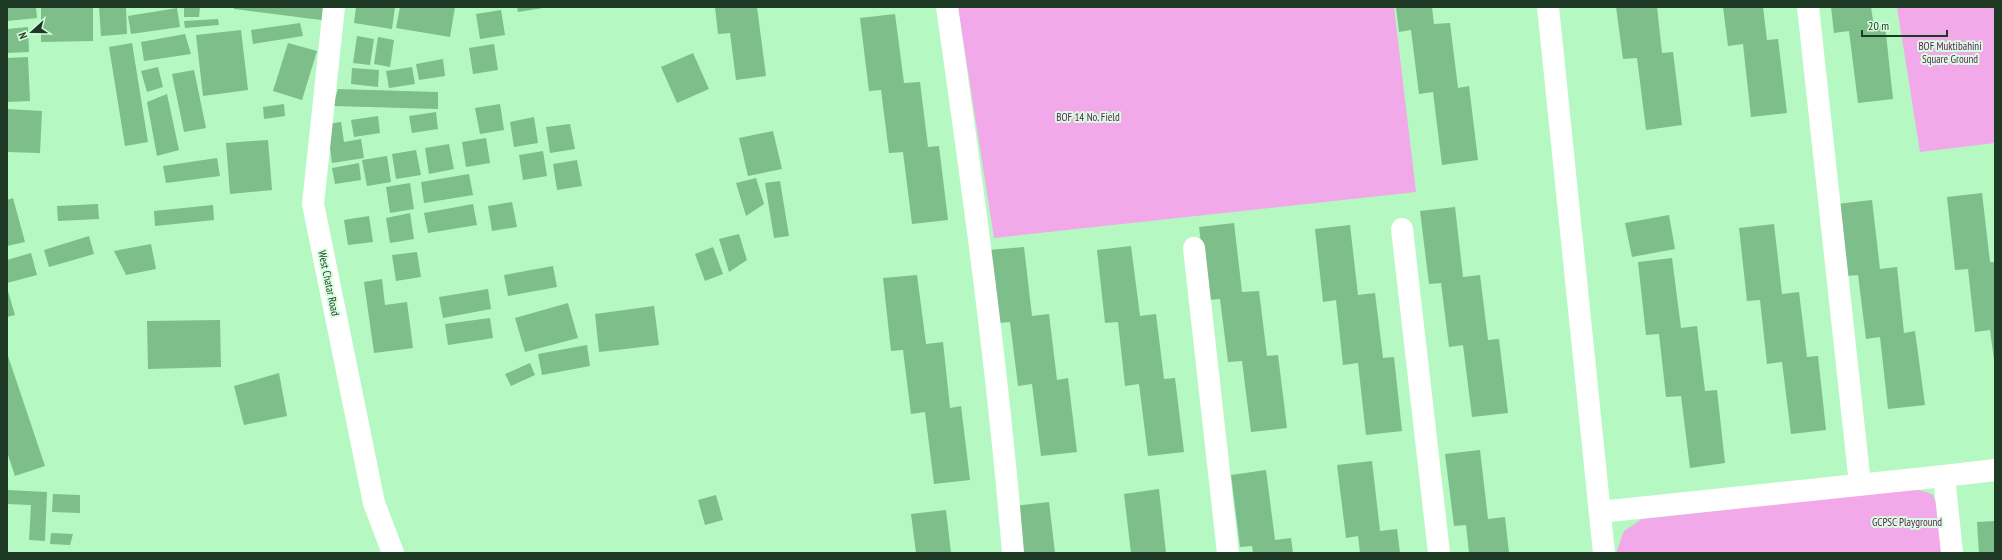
<svg xmlns="http://www.w3.org/2000/svg" width="2002" height="560" viewBox="0 0 2002 560" font-family="'PT Sans Narrow',sans-serif">
  <style>
    .park { fill: #f2a9ea }
    .building { fill: #7dbe8b }
    .lines { fill: none; stroke-linecap: round; stroke-linejoin: round }
    .minor { stroke: #fff; stroke-width: 22 }
    .labels { text-anchor: middle; stroke-width: 4; stroke-linejoin: round; paint-order: stroke }
    .park-label { font-size: 11px; fill: #661561; stroke: #d6fedd }
    .street-label { font-size: 11px; fill: #1e3924; stroke: #d6fedd }
  </style>
  <rect width="100%" height="100%" fill="#b5f8c2"/>
  <!-- park -->
  <path class="park" d="M958 7H1394L1416 192 994 238Z
    M1897 7H1995V143L1920 152Z
    M1916 489 1932 494 1940 511 1943 553H1616L1624 531 1642 519Z"/>
  <!-- building -->
  <path class="building" d="M7 7H36L37 18 7 21Z
    M41 7H93V41L41 42Z
    M99 7H126L127 34 101 36Z
    M184 7H200L199 17H184Z
    M234 7H330L329 21 234 9Z
    M356 7H395L392 29 354 23Z
    M400 7H455L450 37 396 28Z
    M517 7H543V8L518 12Z
    M715 7H757L766 76 736 80 730 33 718 34Z
    M1396 7H1432L1434 24 1450 23 1458 88 1469 86 1478 160 1442 165 1433 92 1419 94 1411 30 1399 32Z
    M1616 7H1657L1662 53 1673 52 1682 125 1646 130 1637 58 1623 59Z
    M1723 7H1763L1767 40 1778 39 1787 113 1751 117 1743 44 1728 46Z
    M1831 7H1871L1874 27 1885 25 1893 99 1858 103 1849 31 1834 33Z
    M177 8 180 27 131 34 128 16Z
    M501 10 505 35 480 39 476 14Z
    M895 14 904 83 920 82 928 147 939 146 948 220 912 224 903 152 889 153 881 90 869 91 860 18Z
    M218 19 219 25 185 28 184 21Z
    M300 23 303 36 253 44 251 30Z
    M28 27 29 52 7 53V29Z
    M241 30 248 90 203 96 196 35Z
    M185 34 191 54 144 61 141 42Z
    M357 36 374 39 370 65 353 63Z
    M378 37 394 40 390 67 374 64Z
    M132 43 148 142 125 146 109 47Z
    M288 43 317 51 302 100 273 91Z
    M494 44 498 70 473 74 469 48Z
    M693 53 709 89 677 103 661 67Z
    M28 57 30 101 7 102V58Z
    M443 59 445 76 419 80 416 64Z
    M158 67 163 87 147 92 141 71Z
    M412 67 415 84 389 88 386 71Z
    M352 68 379 70 378 87 351 84Z
    M194 70 206 128 184 132 172 74Z
    M338 89 438 92V109L333 106Z
    M167 94 179 150 157 156 147 102Z
    M284 104 285 116 264 119 263 107Z
    M500 104 504 130 480 134 475 108Z
    M7 109 42 111 40 153 7 152Z
    M436 112 438 129 412 133 409 116Z
    M378 116 380 133 354 137 351 120Z
    M534 117 538 143 514 147 510 122Z
    M341 122 344 142 361 139 364 158 332 163 327 124Z
    M570 124 575 149 550 153 546 127Z
    M773 131 782 169 748 176 739 138Z
    M486 138 490 163 466 167 462 142Z
    M268 140 272 190 230 194 226 143Z
    M449 144 454 169 429 174 425 148Z
    M416 150 421 175 396 179 392 154Z
    M543 151 547 176 523 180 519 155Z
    M387 156 391 182 367 186 362 160Z
    M217 158 220 176 166 183 163 166Z
    M577 160 582 186 557 190 553 164Z
    M359 163 361 180 335 184 332 168Z
    M469 174 473 195 424 203 421 182Z
    M756 178 764 204 746 216 736 183Z
    M780 181 789 236 774 238 765 183Z
    M410 183 414 209 390 213 386 187Z
    M1982 193 1990 262H1995V367L1990 330 1975 332 1968 269 1955 270 1947 197Z
    M13 198 25 242 7 246V200Z
    M1872 200 1880 269 1897 267 1904 333 1915 331 1925 405 1888 409 1880 337 1866 339 1858 275 1846 276 1837 204Z
    M512 202 517 227 492 231 488 206Z
    M98 204 99 219 58 221 57 206Z
    M473 204 477 225 428 233 424 213Z
    M213 205 214 220 155 226 154 211Z
    M1455 207 1463 277 1480 275 1488 340 1499 339 1508 413 1472 417 1463 345 1449 347 1441 283 1429 284 1420 211Z
    M410 213 414 239 390 243 386 218Z
    M1669 215 1675 249 1632 257 1625 223Z
    M369 216 373 242 348 245 344 220Z
    M1234 223 1242 292 1259 291 1267 356 1278 355 1287 428 1251 432 1242 361 1228 362 1220 299 1208 300 1199 227Z
    M1774 224 1782 294 1799 292 1807 357 1818 356 1826 430 1791 434 1782 362 1767 364 1760 300 1747 301 1739 228Z
    M1350 225 1358 295 1375 293 1383 358 1394 357 1402 431 1366 435 1358 363 1343 365 1336 300 1323 302 1315 229Z
    M739 234 747 260 729 272 719 239Z
    M89 236 94 254 49 267 44 250Z
    M151 244 156 269 126 275 114 251Z
    M1131 246 1140 316 1156 314 1164 379 1175 378 1184 452 1148 456 1139 384 1125 386 1118 322 1105 323 1097 250Z
    M713 247 723 274 705 281 695 254Z
    M1024 247 1032 316 1049 314 1057 380 1068 378 1077 452 1041 456 1032 384 1018 386 1010 322 998 323 989 250Z
    M417 252 421 277 396 281 392 255Z
    M31 253 37 275 7 283V260Z
    M1672 258 1681 328 1697 326 1705 391 1717 390 1725 463 1690 468 1681 396 1666 397 1659 334 1646 335 1638 262Z
    M553 266 557 287 508 296 504 275Z
    M917 275 926 344 943 342 950 408 961 406 970 480 934 484 925 412 911 414 903 350 891 351 883 278Z
    M382 279 385 305 407 302 413 348 374 353 364 282Z
    M7 288 15 315 7 317Z
    M488 289 491 309 443 318 439 297Z
    M568 303 578 338 525 352 515 318Z
    M654 306 659 345 599 352 595 314Z
    M490 318 493 338 448 345 445 324Z
    M220 320 221 367 148 369 147 321Z
    M587 345 590 366 542 375 538 354Z
    M7 353 45 466 15 476 7 452Z
    M530 363 535 375 511 386 505 374Z
    M279 373 287 416 244 425 234 386Z
    M1480 450 1488 519 1505 517 1509 553H1469L1466 525 1454 526 1445 454Z
    M1372 461 1380 531 1397 529 1400 553H1360L1358 536 1346 538 1337 465Z
    M1266 470 1275 540 1291 538 1293 553H1253L1252 546 1240 547 1231 475Z
    M1159 489 1166 553H1131L1124 494Z
    M7 490 47 492 45 541 29 540 31 505 7 504Z
    M53 494 80 495V513L52 512Z
    M716 495 723 520 705 525 698 500Z
    M1049 502 1055 553H1019L1014 506Z
    M946 510 951 553H916L911 514Z
    M1995 521V553H1979L1977 522Z
    M51 533 73 534 70 545 50 544Z"/>
  <g class="lines">
    <!-- minor -->
    <path class="minor" d="M334 7 313 204 374 503 393 553
      M947 7C973 189 998 370 1013 553
      M1548 7 1604 553
      M1808 7 1860 484
      M1402 229 1439 553
      M1194 248 1228 553
      M1944 476 1995 470
      M1600 512 1944 476 1952 553"/>
  </g>
  <g class="labels">
    <!-- park labels -->
    <g class="park-label">
      <text x="1950" y="50">BOF Muktibahini<tspan x="1950" dy="13">Square Ground</tspan></text>
      <text x="1088" y="121">BOF 14 No. Field</text>
      <text x="1907" y="526">GCPSC Playground</text>
    </g>
    <!-- street labels -->
    <g class="street-label">
      <text transform="translate(329 283) rotate(78)" y="4">West Chatar Road</text>
    </g>
  </g>
  <!-- border -->
  <rect width="2002" height="560" fill="none" stroke="#1e3924" stroke-width="16"/>
  <!-- north arrow -->
  <g transform="translate(32 32) rotate(249)" stroke="#d6fedd" stroke-width="3" paint-order="stroke">
  <path d="M0-3L7 15L0 10L-7 15Z" fill="#1e3924"/>
  <text y="-6" font-size="11" font-weight="bold" text-anchor="middle" fill="#1e3924">N</text>
  </g>
  <!-- scale -->
  <path d="M1862 30v6h85v-6" fill="none" stroke="#1e3924" stroke-width="2"/>
  <text x="1868" y="30" font-size="12" fill="#1e3924" stroke="#d6fedd" stroke-width="3" paint-order="stroke">20 m</text>
</svg>
